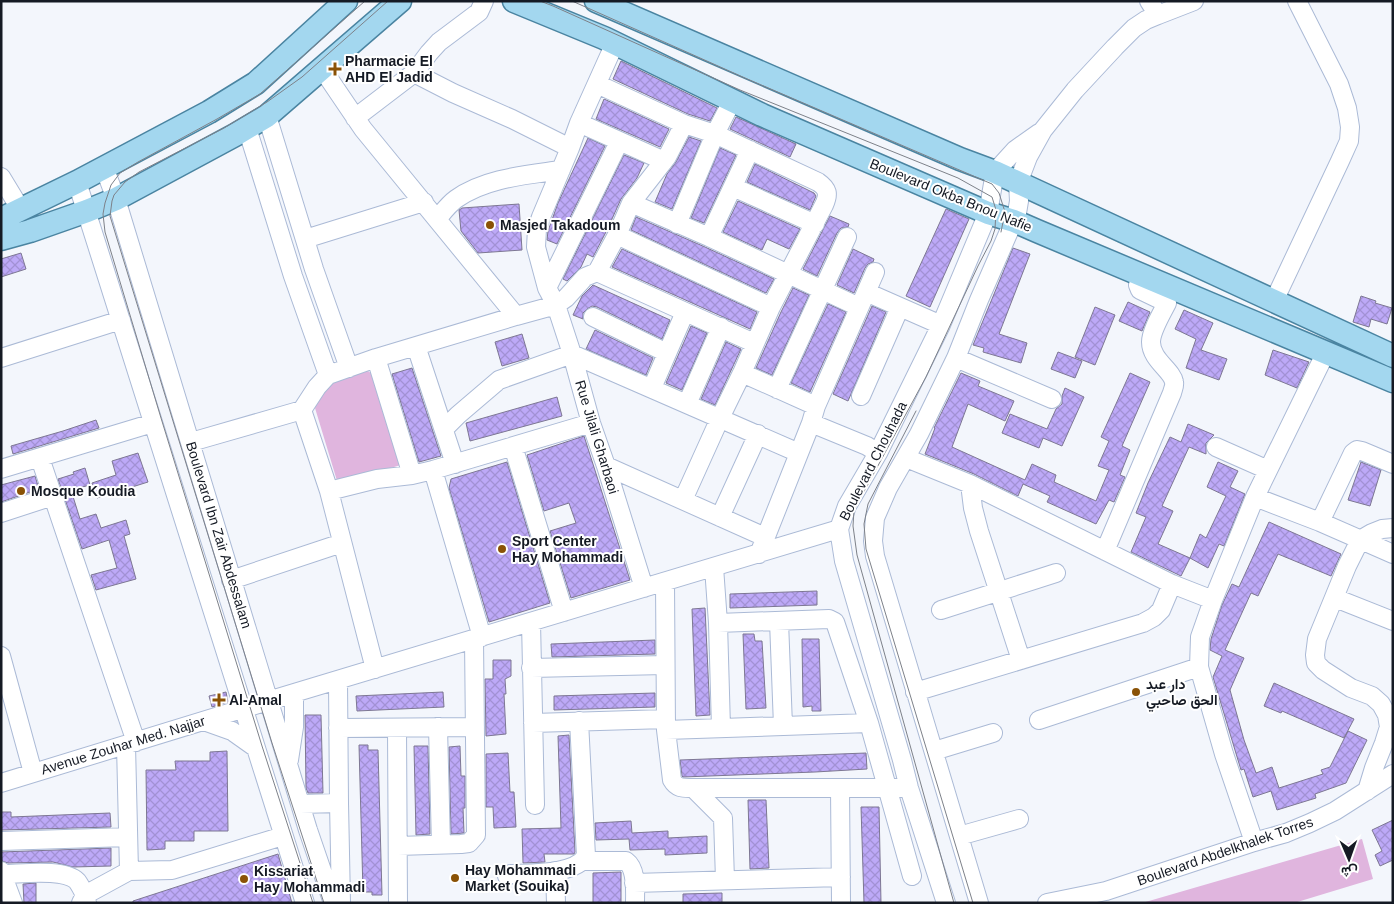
<svg xmlns="http://www.w3.org/2000/svg" width="1394" height="904" viewBox="0 0 1394 904" font-family="Arial,Vazirmatn,sans-serif">
  <style>
    .green { fill: #e0b5de }
    .building { fill: url(#building-cross-hatch); stroke: #7d7793 }
    .lines { fill: none; stroke-linecap: round; stroke-linejoin: round }
    .minor-casing { stroke: #abbad6; stroke-width: 20 }
    .major-casing { stroke: #4a84a1; stroke-width: 25 }
    .minor { stroke: #fff; stroke-width: 18 }
    .major { stroke: #a3d7ef; stroke-width: 22 }
    .tram { stroke: #7d8189; stroke-width: 1 }
    .poi-dot { fill: #8a5206; stroke: #fff; stroke-width: 2 }
    .labels { text-anchor: middle; stroke-width: 4; stroke-linejoin: round; paint-order: stroke }
    .poi-label { font-size: 14px; font-weight: bold; fill: #151a24; stroke: #fff; text-anchor: start }
    .street-label { font-size: 14px; fill: #151a24; stroke: #fff }
  </style>
  <defs>
    <pattern id="building-cross-hatch" width="8" height="8" patternUnits="userSpaceOnUse" patternTransform="scale(1.25)"><rect width="8" height="8" fill="#bda9f7"/><path d="M0 0l8 8M0 8l8-8" fill="none" stroke="#a291d4"/></pattern>
  </defs>
  <rect width="100%" height="100%" fill="#f3f6fc"/>
  <!-- green -->
  <path class="green" d="M368 371 379 379 404 464 338 484 315 408 319 386Z
    M1362 839 1373 879 1294 903H1142Z"/>
  <!-- building -->
  <path class="building" d="M621 61 717 108 710 121 688 114 613 79Z
    M604 99 669 129 660 147 596 119Z
    M736 117 796 144 790 157 730 129Z
    M689 137 701 141 672 209 655 202 667 174 676 162Z
    M588 138 605 146 557 244 547 240 548 231 558 203Z
    M720 148 736 155 704 223 691 218Z
    M624 155 644 163 637 178 621 199 607 230 593 257 587 254 581 267 567 281 563 279Z
    M755 164 814 193 816 196 810 210 747 182Z
    M738 201 800 229 789 249 767 239 762 250 723 232Z
    M519 204 522 250 478 253 461 231 459 210 462 208Z
    M946 209 969 219 930 307 906 296Z
    M830 216 849 224 848 227 841 228 837 233 817 276 803 269Z
    M636 217 705 247 774 279 766 293 631 230Z
    M1013 248 1030 254 999 334 1027 343 1021 363 983 352 984 348 973 345Z
    M622 249 757 312 750 329 612 267Z
    M853 249 874 259 873 262 868 264 865 268 854 293 837 285Z
    M21 253 26 269 1 277V259Z
    M593 285 670 320 662 339 597 307 592 306 587 309 583 313V319L573 315 582 296Z
    M793 288 809 295 772 375 756 368 781 312Z
    M1361 296 1376 301 1375 303 1392 308 1387 324 1371 319 1369 327 1353 322Z
    M1128 302 1150 312 1142 331 1119 321Z
    M828 304 846 312 810 392 791 383Z
    M872 306 886 312 848 401 833 394Z
    M1095 307 1115 315 1095 365 1075 357Z
    M1184 310 1213 323 1201 350 1227 359 1219 380 1186 368 1196 339 1175 329Z
    M691 326 707 333 682 390 666 383Z
    M595 330 653 358 646 375 586 349Z
    M522 334 529 358 502 366 495 342Z
    M726 342 741 349 715 405 701 399Z
    M1273 350 1309 362 1297 388 1265 375Z
    M1058 352 1082 361 1075 378 1051 369Z
    M412 368 441 456 419 462 392 374Z
    M961 373 980 381 978 386 1014 401 1005 421 968 404 952 447 1025 480 1032 464 1056 475 1054 482 1096 501 1109 470 1098 466 1109 441 1101 437 1130 373 1150 382 1122 446 1130 450 1120 475 1125 477 1114 502 1109 500 1096 524 1047 502 1050 496 1023 484 1018 496 974 474 925 454 935 428H934Z
    M1065 388 1084 397 1062 446 1043 438 1039 448 1002 433 1010 414 1047 429 1056 409 1062 404V396Z
    M557 397 562 416 470 441 466 423Z
    M96 420 99 428 13 454 11 446 63 431Z
    M1188 424 1214 435 1206 443V454L1189 447 1162 506 1173 511 1158 544 1190 558 1181 576 1131 552 1146 517 1136 513 1148 483 1170 437 1181 442Z
    M584 436 630 580 571 598 550 531 576 523 569 503 544 511 527 455Z
    M138 453 148 482 97 498 92 483 116 475 112 461Z
    M507 462 550 603 489 622 449 488 451 479Z
    M1218 462 1238 471 1230 487 1245 494 1224 546 1219 544 1208 568 1190 558 1200 534 1206 538 1226 496 1207 487Z
    M1361 462 1381 470 1370 506 1348 500Z
    M85 468 90 485 71 490 80 519 96 514 101 528 126 520 130 534 124 536 136 579 96 590 91 575 117 568 109 540 82 549 58 479 74 474 73 472Z
    M35 476 39 489 1 502V485Z
    M1269 522 1341 554 1331 576 1278 554 1258 596 1251 593 1225 650 1244 658 1230 690 1244 740 1256 773 1272 767 1279 788 1323 774 1321 770 1330 767 1348 731 1367 740 1346 783 1315 794 1316 798 1277 810 1271 791 1253 797 1244 769 1241 770 1213 677 1222 656 1210 650 1211 639 1222 605 1232 584 1239 587Z
    M817 591V605L730 608V594Z
    M705 608 710 715 696 716 692 609Z
    M743 634H754L755 641H762L766 708 746 709Z
    M802 639H819L821 711H812V706L803 707Z
    M655 640V654L552 657 551 644Z
    M493 660H511V676L505 679 506 694H504L506 734 486 736 485 679H493Z
    M1274 683 1354 719 1344 738 1282 711 1281 713 1264 706Z
    M226 692 228 702 212 707 209 696Z
    M443 692 444 707 357 711 356 696Z
    M655 693V707L554 710V696Z
    M305 715H321L323 793H308L306 788Z
    M569 735 575 852 574 854H544L545 862 523 863 522 829 561 828 558 736Z
    M359 745H368V750H378L382 895H372V892H363Z
    M414 746H428L430 834 416 835Z
    M460 746 461 776H465V808H463L464 833 451 834 449 747Z
    M227 751 228 831H194V841H165V849L147 850 146 770H176L175 761H210V752Z
    M508 753 510 792H514L516 827 494 828 493 807H486V754Z
    M866 753 867 769 815 772 683 777 682 776 680 760Z
    M748 800H766L769 868 750 869Z
    M861 807H879L881 903H864Z
    M1 812H11V817L110 813 111 827 1 830Z
    M1393 820V860L1380 866 1375 855 1382 851 1372 830Z
    M631 821 632 833 668 831V838L707 836V853L665 855V849L630 850 629 839 596 840 595 823Z
    M111 848V866L73 867 53 862 8 863 2 861 1 852Z
    M278 854 292 903H133V901Z
    M621 872V903H593V873Z
    M36 883V903H24L23 884Z
    M722 893V903H683V894Z"/>
  <g class="lines">
    <defs>
      <path id="minor" d="M1158 15 1194 1
        M615 43 579 123 570 148 541 217 537 229 536 247 547 288 556 305 572 354 591 423 606 466 644 588
        M323 70 363 129 516 316
        M414 73 429 53 439 42 479 12 484 1
        M597 84 684 124 715 134 818 182C828 189 829 194 824 205L771 307 742 373 720 418 683 500
        M267 116 314 269 349 368
        M355 118 414 73 453 93 512 119 570 148
        M579 123 664 161
        M247 128 293 276 328 375
        M104 167 116 199 308 830 333 903
        M1 177 21 210
        M77 182 305 903
        M733 187 815 224
        M631 203 709 237 859 307
        M437 219C443 212 449 204 456 199 485 178 527 175 561 170
        M677 224 715 134 732 101
        M617 235 771 307
        M709 237 750 150
        M305 239 424 202
        M597 272 617 235 631 203 667 157 684 124
        M547 288 619 142
        M866 292 941 325
        M1274 301 1340 161 1349 141 1350 127 1347 108 1339 84 1297 1
        M593 317 667 353
        M416 346 455 464
        M1 358 121 320
        M376 358 412 475
        M956 358 1052 399
        M742 373 816 406
        M652 388 685 312
        M777 389 847 237
        M861 396 900 307
        M687 404 721 327
        M302 410 329 491 375 669
        M811 423 867 446 878 453
        M444 429 458 415 499 380 572 354 799 453
        M191 442 302 410 317 387 328 375 376 358 516 316 556 305 566 298 585 277 597 272 754 343
        M513 446 564 612
        M1216 447 1268 470
        M40 458 136 742
        M906 458 970 484 1172 584 1213 600
        M606 466 765 537
        M1 469 153 423
        M433 470 482 637
        M970 484 973 508 979 531 1021 660
        M329 491 377 479 412 475 433 470 591 423
        M1255 497 1320 522 1393 554
        M1 513 53 496
        M720 517 758 434
        M1320 522 1353 453 1357 450 1362 451 1393 464
        M1105 551 1172 393C1173 389 1175 385 1174 382 1172 370 1151 360 1151 342 1151 331 1162 313 1167 303L1140 290 1138 285 1142 275
        M759 554 811 423 816 406 875 272
        M714 567 718 623 721 728
        M231 580 342 543
        M665 582 666 730 672 780C677 789 684 788 693 788H909
        M1335 598 1393 621
        M941 610 1056 573
        M779 621 783 726
        M531 622 535 805
        M718 623 829 619 835 622 869 723 912 876
        M1 656 33 773
        M531 668 665 665
        M915 692 1143 623 1154 617 1161 610 1172 584
        M1039 720 1199 667
        M204 721 232 731 256 748
        M533 723 666 719
        M438 727 441 845
        M338 728 475 727
        M397 728 398 903
        M666 730 869 723
        M126 745 129 871
        M934 751 993 733
        M289 760 294 727V693
        M1 783 294 693 839 529
        M693 788 723 818 725 880
        M840 788 841 903
        M1367 791 1374 768 1384 743 1389 727 1387 715 1381 704 1372 696 1351 688 1323 670 1316 663 1315 655 1317 639 1347 566 1360 540 1372 533 1382 529 1393 528
        M339 803 341 903
        M300 804 339 803 338 680
        M959 836 1019 819
        M1 841 128 837
        M1254 842 1224 754 1199 667 1200 637 1213 600 1255 497 1326 352
        M398 846 461 844 469 843 476 835 474 639
        M583 861H626C637 869 635 890 635 903
        M1 871 13 903
        M555 871 556 903
        M2 874C21 874 64 868 77 881 80 885 83 891 85 895L81 903
        M507 876 511 874C531 873 575 875 586 856L579 721
        M634 883 841 877
        M87 903 85 895 129 871 172 870 283 836
        M946 903 909 788 902 760 844 561 839 529 847 506 878 453 941 325 988 213 995 172 1015 150 1039 133
        M979 903 875 556 873 541 875 518 888 488 919 434 956 358 979 300 1017 213 1019 201 1018 183 1028 157 1043 130 1075 90 1115 47 1134 28 1146 20 1158 15 1149 1
        M1047 903 1106 891 1254 842 1286 833 1310 823 1335 811 1393 774"/>
      <path id="major" d="M514 1 604 38 762 115 988 213 1014 221 1037 231 1393 381
        M596 1 960 159 995 172 1393 356
        M1 219 77 182 209 112 256 83 346 1
        M1 239 30 231 87 211 116 199 235 135 267 116 400 1"/>
    </defs>
    <!-- minor casing -->
    <use href="#minor" class="minor-casing"/>
    <!-- major casing -->
    <use href="#major" class="major-casing"/>
    <!-- minor -->
    <use href="#minor" class="minor"/>
    <!-- major -->
    <use href="#major" class="major"/>
    <!-- tram -->
    <path class="tram" d="M540 1 553 6 740 90 958 178 992 197 996 210 995 229 991 241 978 266 926 377 854 510 853 526 857 555 954 903
      M572 1 745 78 992 184 999 193 1005 212 1001 232
      M916 411 868 504 864 524 866 549 973 903
      M313 903 262 746 161 418 105 232 103 214 105 203 111 185 120 173 138 162 217 119 260 94 365 1
      M324 903 272 743 110 216 112 201 114 195 125 182 139 172 224 128 267 102 302 77 388 1"/>
  </g>
  <!-- markers -->
  <g class="poi-dot">
    <path d="M332.5 61.5h5v5h5v5h-5v5h-5v-5h-5v-5h5z"/>
    <circle cx="490" cy="225" r="5"/>
    <circle cx="21" cy="491" r="5"/>
    <circle cx="502" cy="549" r="5"/>
    <circle cx="1136" cy="692" r="5"/>
    <path d="M216.5 692.5h5v5h5v5h-5v5h-5v-5h-5v-5h5z"/>
    <circle cx="455" cy="878" r="5"/>
    <circle cx="244" cy="879" r="5"/>
  </g>
  <g class="labels">
    <!-- poi labels -->
    <g class="poi-label">
      <text x="345" y="66">Pharmacie El<tspan x="345" dy="16">AHD El Jadid</tspan></text>
      <text x="500" y="230">Masjed Takadoum</text>
      <text x="31" y="496">Mosque Koudia</text>
      <text x="512" y="546">Sport Center<tspan x="512" dy="16">Hay Mohammadi</tspan></text>
      <text x="1146" y="689">دار عبد<tspan x="1146" dy="16">الحق صاحبي</tspan></text>
      <text x="229" y="705">Al-Amal</text>
      <text x="465" y="875">Hay Mohammadi<tspan x="465" dy="16">Market (Souika)</tspan></text>
      <text x="254" y="876">Kissariat<tspan x="254" dy="16">Hay Mohammadi</tspan></text>
    </g>
    <!-- street labels -->
    <g class="street-label">
      <text transform="translate(951 195) rotate(22)" y="5">Boulevard Okba Bnou Nafie</text>
      <text transform="translate(597 437) rotate(73)" y="5">Rue Jilali Gharbaoi</text>
      <text transform="translate(873 461) rotate(-63)" y="5">Boulevard Chouhada</text>
      <text transform="translate(219 535) rotate(73)" y="5">Boulevard Ibn Zair Abdessalam</text>
      <text transform="translate(123 745) rotate(-17)" y="5">Avenue Zouhar Med. Najjar</text>
      <text transform="translate(1225 851) rotate(-19)" y="5">Boulevard Abdelkhalek Torres</text>
    </g>
  </g>
  <!-- border -->
  <rect width="1394" height="904" fill="none" stroke="#151a24" stroke-width="5"/>
  <!-- north arrow -->
  <g transform="translate(1349 859) rotate(178)" stroke="#ffffff" stroke-width="4" paint-order="stroke">
  <path d="M0-4L9 19L0 12L-9 19Z" fill="#151a24"/>
  <text y="-8" font-size="14" font-weight="bold" text-anchor="middle" fill="#151a24">ش</text>
  </g>
</svg>
